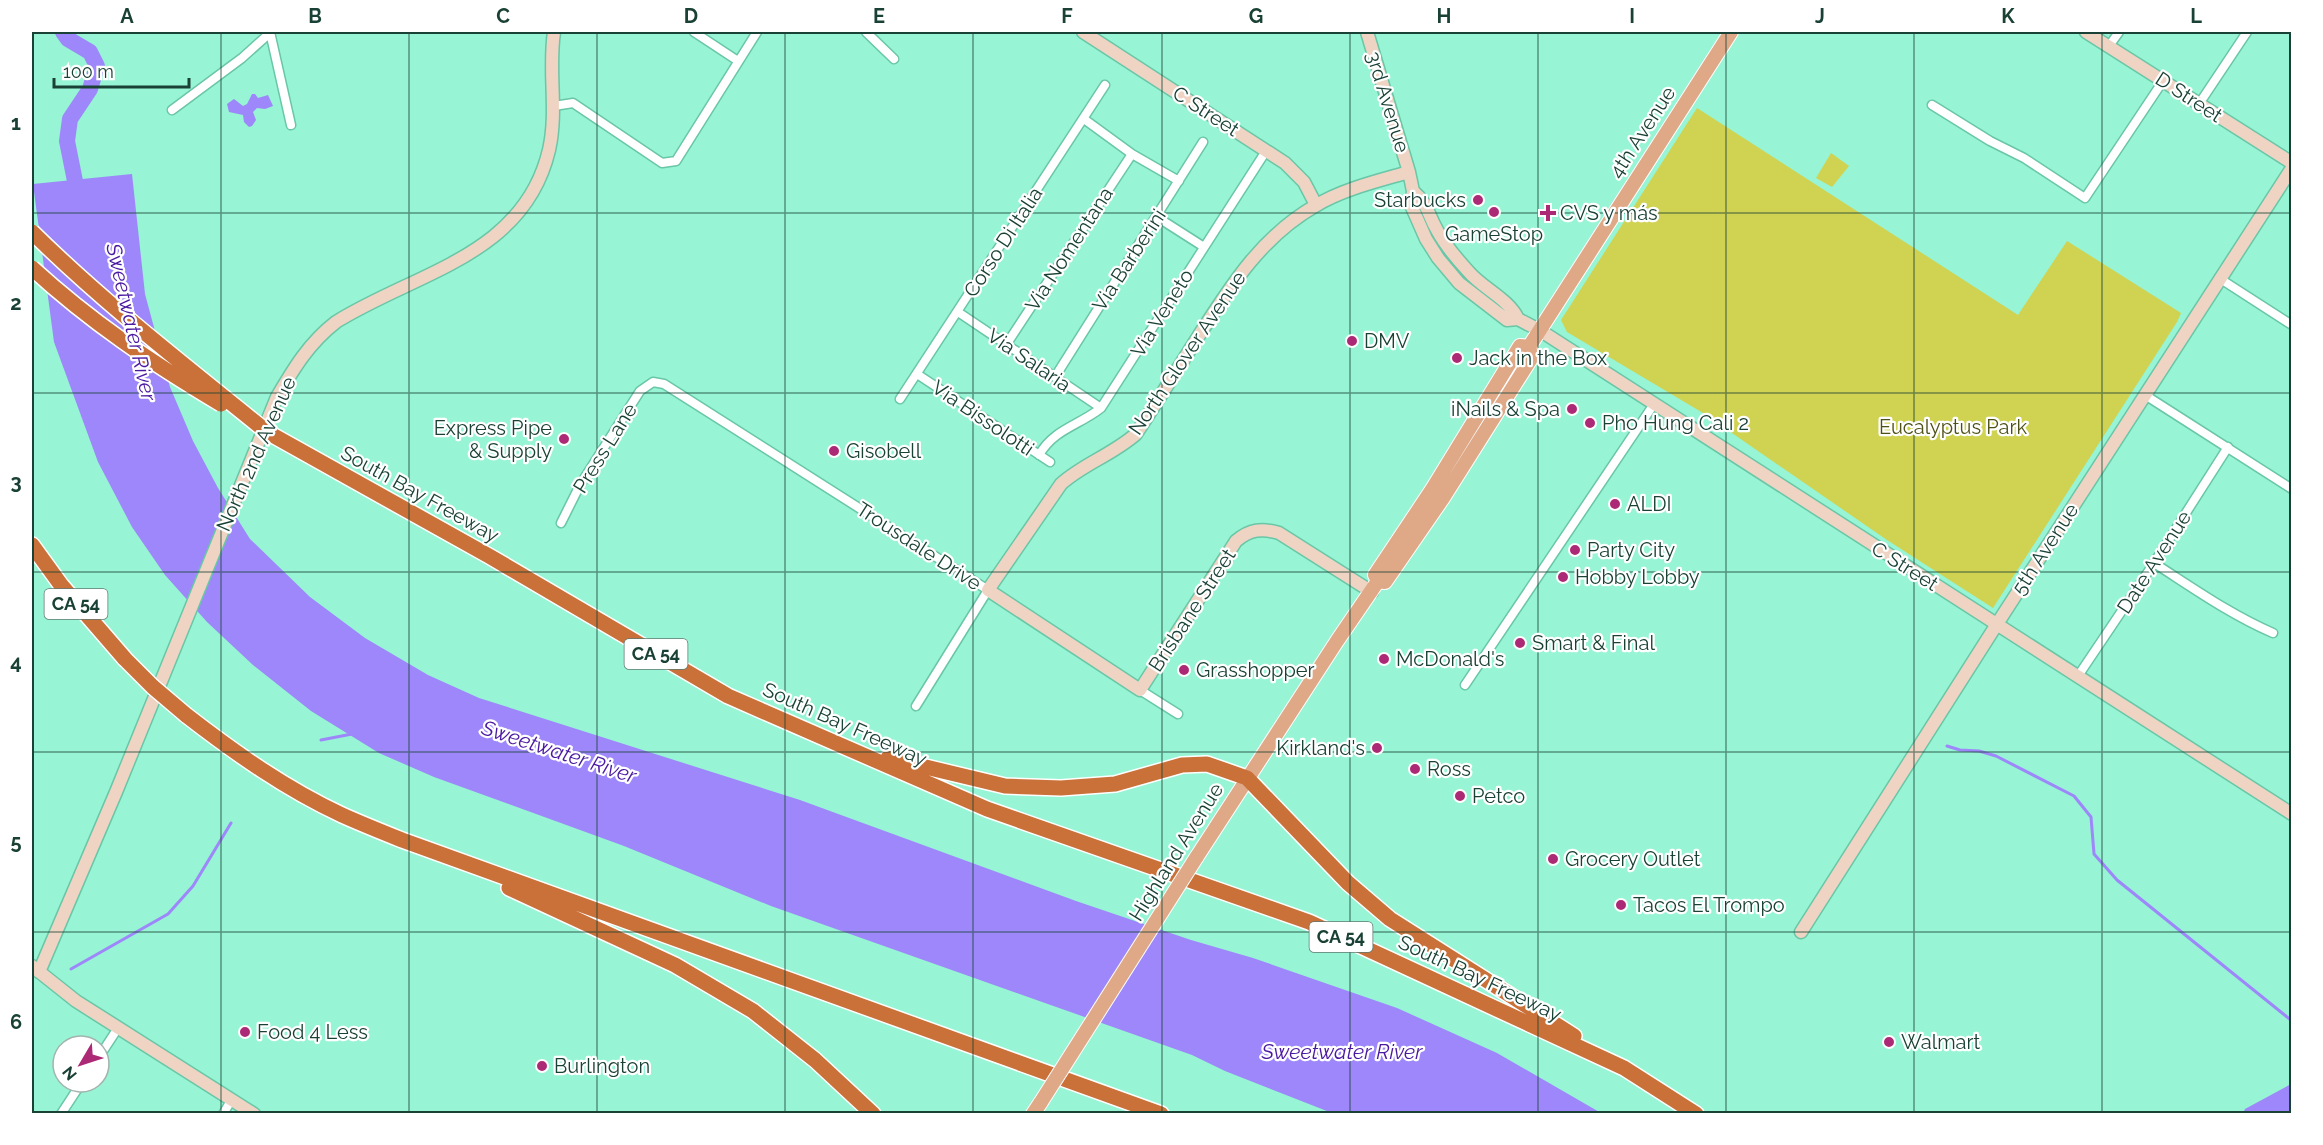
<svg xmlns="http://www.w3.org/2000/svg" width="2323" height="1145" viewBox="0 0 2323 1145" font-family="Raleway,sans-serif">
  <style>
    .green { fill: #d0d252 }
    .water { fill: #9d87fa }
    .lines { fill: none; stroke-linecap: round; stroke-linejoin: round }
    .stream { stroke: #9d87fa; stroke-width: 3 }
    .river { stroke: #9d87fa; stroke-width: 16 }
    .street-casing { stroke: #69c6a7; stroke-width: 11 }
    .secondary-casing { stroke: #69c6a7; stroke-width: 15 }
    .primary-casing { stroke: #fff; stroke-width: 16 }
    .highway-casing { stroke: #fff; stroke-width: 18 }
    .street { stroke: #fff; stroke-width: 8 }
    .secondary { stroke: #efd4c4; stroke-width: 12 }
    .primary { stroke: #dfa988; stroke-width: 14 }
    .highway { stroke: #ca7039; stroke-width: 15 }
    .primary-bridge-casing { stroke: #fff; stroke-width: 16; stroke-linecap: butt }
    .highway-bridge-casing { stroke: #fff; stroke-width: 18; stroke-linecap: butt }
    .primary-bridge { stroke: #dfa988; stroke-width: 14 }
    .highway-bridge { stroke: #ca7039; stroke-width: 15 }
    .grid { fill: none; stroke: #1a4135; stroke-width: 1.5; stroke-opacity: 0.55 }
    .poi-dot { fill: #ac2a75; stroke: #fff; stroke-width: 2 }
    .labels { text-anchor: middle; stroke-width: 4.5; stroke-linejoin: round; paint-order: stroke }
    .shield { fill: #fff; stroke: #5f7a72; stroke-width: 1.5 }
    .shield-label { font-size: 18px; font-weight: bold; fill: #1a4135 }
    .street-label { font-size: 20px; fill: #1a4135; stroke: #fff }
    .poi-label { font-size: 20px; fill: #1a4135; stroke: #fff; text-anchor: start }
    .park-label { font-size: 20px; fill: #4f5016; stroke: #fff }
    .water-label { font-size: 21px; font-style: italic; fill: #4a19a1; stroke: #fff }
    .neatline { fill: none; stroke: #1a4135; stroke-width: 2 }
    .grid-label { font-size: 20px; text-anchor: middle; font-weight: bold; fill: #1a4135 }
  </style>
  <rect width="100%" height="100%" fill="#97f4d4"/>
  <!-- green -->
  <path class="green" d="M1697 108 2018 315 2067 241 2181 313 2177 322 1993 608 1887 540 1703 413 1567 332 1561 320Z
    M1831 153 1849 166 1832 187 1816 178Z"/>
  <!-- water -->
  <path class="water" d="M252 94H255L258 98 268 95 273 106 265 109 257 108 253 112 256 120 252 126 249 127 244 122 243 115 229 112 227 104 234 99 243 106 247 104Z
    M132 174 145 294 170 387 193 441 218 488 250 539 310 597 365 638 428 675 479 698 800 800 1076 901 1191 940 1253 958 1397 1008 1497 1053 1601 1113H1332L1225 1071 1192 1055 771 906 624 846 434 777 379 753 311 711 253 665 207 622 165 575 132 527 98 462 54 342 33 184Z
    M2291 1084V1113H2243L2245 1109Z"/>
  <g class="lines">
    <!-- stream -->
    <path class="stream" d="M321 740 352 734
      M1947 746 1960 750 1979 751 1996 756 2074 796 2091 817 2094 854 2117 880 2292 1021
      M71 969 168 914 193 886 231 823"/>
    <!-- river -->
    <path class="river" d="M63 32 68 39 90 52 97 66 90 89 70 119 67 141 79 201"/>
    <defs>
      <path id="street" d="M270 32 291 125
        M694 32 738 61
        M866 32 894 59
        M2109 46 2119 32
        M2199 104 2247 32
        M1932 105 1990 141 2024 158 2085 198 2163 81
        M554 106 573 103 662 163 676 161 757 32
        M172 110 242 58 271 32
        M1084 119 1132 154 1179 181
        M1157 217 1204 247
        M2219 278 2292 325
        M958 312 1101 408
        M1006 345 1132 154
        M917 374 1050 462
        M1055 377 1203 142
        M2145 395 2292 489
        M900 399 1105 85
        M1039 455C1054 429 1078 426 1101 408L1266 151
        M561 523 580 485 640 391 653 382 664 384 988 590 916 706
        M2154 563C2193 588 2231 615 2273 633
        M2078 676 2154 563 2228 447
        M1465 685 1654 404
        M1140 690 1178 714
        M99 1057 118 1028
        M61 1114 82 1082
        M223 1114 232 1099"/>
      <path id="secondary" d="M1083 32 1285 163 1304 182 1316 205
        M1367 32 1409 172 1413 191 1411 205 1426 239 1438 258 1459 283 1507 320 1518 319 1541 331 2292 814
        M2086 32 2292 163
        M1413 191C1429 205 1427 213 1437 230 1445 245 1457 259 1468 271 1482 288 1509 299 1518 319
        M1372 592 1279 533C1262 528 1250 529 1236 541L1140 690 988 590 1061 484C1083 464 1112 455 1136 434 1157 402 1177 370 1198 337 1230 287 1261 237 1315 206 1343 189 1378 181 1409 172
        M1801 932 1997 624 2292 168
        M32 966 76 1001 254 1114
        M39 972 116 792 277 397C294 368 309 343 336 322 416 272 524 256 549 150 558 111 548 71 554 32"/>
      <path id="primary" d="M1529 347 1731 32
        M1378 581 1385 582 1443 498 1532 357 1529 347
        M1196 858 1337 641 1378 581 1375 575 1433 488 1520 346 1529 347
        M1033 1114 1041 1102"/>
      <path id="highway" d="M267 432 489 556 728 696 987 809 1309 922 1624 1068 1696 1114
        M32 545 61 585 125 659
        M186 715C235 753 286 789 342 815 362 824 382 832 402 840L1161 1114
        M888 758 1005 786 1061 788 1115 784 1182 765 1207 764 1247 778 1348 883 1390 919 1574 1036
        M509 888 675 965 753 1011 815 1060 873 1114"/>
    </defs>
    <!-- street casing -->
    <use href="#street" class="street-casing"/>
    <!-- secondary casing -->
    <use href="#secondary" class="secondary-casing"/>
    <!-- primary casing -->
    <use href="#primary" class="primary-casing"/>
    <!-- highway casing -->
    <use href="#highway" class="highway-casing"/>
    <!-- street -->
    <use href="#street" class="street"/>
    <!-- secondary -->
    <use href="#secondary" class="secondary"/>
    <!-- primary -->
    <use href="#primary" class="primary"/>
    <!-- highway -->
    <use href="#highway" class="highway"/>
    <defs>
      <path id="primary-bridge" d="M1041 1102 1196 858"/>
      <path id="highway-bridge" d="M32 232C105 304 187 367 267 432
        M32 268C91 322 152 363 221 404
        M125 659 153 687 186 715"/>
    </defs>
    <!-- primary-bridge casing -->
    <use href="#primary-bridge" class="primary-bridge-casing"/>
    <!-- highway-bridge casing -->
    <use href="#highway-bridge" class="highway-bridge-casing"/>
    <!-- primary-bridge -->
    <use href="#primary-bridge" class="primary-bridge"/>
    <!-- highway-bridge -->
    <use href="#highway-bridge" class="highway-bridge"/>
  </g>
  <!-- grid -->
  <path class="grid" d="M221 32V1114M409 32V1114M597 32V1114M785 32V1114M973 32V1114M1162 32V1114M1350 32V1114M1538 32V1114M1726 32V1114M1914 32V1114M2102 32V1114M32 213H2292M32 393H2292M32 572H2292M32 752H2292M32 932H2292"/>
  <!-- markers -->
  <g class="poi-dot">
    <circle cx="1478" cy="200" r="6"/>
    <circle cx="1494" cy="212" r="6"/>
    <path d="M1545 204h6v6h6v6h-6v6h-6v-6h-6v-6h6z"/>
    <circle cx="1352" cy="341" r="6"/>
    <circle cx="1457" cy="358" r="6"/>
    <circle cx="1572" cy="409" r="6"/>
    <circle cx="1590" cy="423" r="6"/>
    <circle cx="564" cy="439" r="6"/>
    <circle cx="834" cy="451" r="6"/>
    <circle cx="1615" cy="504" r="6"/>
    <circle cx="1575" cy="550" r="6"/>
    <circle cx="1563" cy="577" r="6"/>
    <circle cx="1520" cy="643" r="6"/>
    <circle cx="1384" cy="659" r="6"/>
    <circle cx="1184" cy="670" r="6"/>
    <circle cx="1377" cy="748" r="6"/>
    <circle cx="1415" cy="769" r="6"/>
    <circle cx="1460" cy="796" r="6"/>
    <circle cx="1553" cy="859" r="6"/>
    <circle cx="1621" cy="905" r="6"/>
    <circle cx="245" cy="1032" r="6"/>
    <circle cx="1889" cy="1042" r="6"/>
    <circle cx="542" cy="1066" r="6"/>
  </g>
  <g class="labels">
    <!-- shield labels -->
    <g class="shield">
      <rect x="44.5" y="589" width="63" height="30" rx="4.5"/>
      <rect x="624.5" y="639" width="63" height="30" rx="4.5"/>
      <rect x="1309.5" y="922" width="63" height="30" rx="4.5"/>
    </g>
    <g class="shield-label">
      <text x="76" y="610">CA 54</text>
      <text x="656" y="660">CA 54</text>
      <text x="1341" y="943">CA 54</text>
    </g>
    <!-- street labels -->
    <g class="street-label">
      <text transform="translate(2189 97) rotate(33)" y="7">D Street</text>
      <text transform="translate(1388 102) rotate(73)" y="7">3rd Avenue</text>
      <text transform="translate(1206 111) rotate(33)" y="7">C Street</text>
      <text transform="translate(1642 132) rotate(-57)" y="7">4th Avenue</text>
      <text transform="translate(1003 242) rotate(-57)" y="7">Corso Di Italia</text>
      <text transform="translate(1069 249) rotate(-57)" y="7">Via Nomentana</text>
      <text transform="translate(1129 260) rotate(-57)" y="7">Via Barberini</text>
      <text transform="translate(1162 313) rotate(-58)" y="7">Via Veneto</text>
      <text transform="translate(1187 353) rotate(-56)" y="7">North Glover Avenue</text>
      <text transform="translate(1029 360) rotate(34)" y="7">Via Salaria</text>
      <text transform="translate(983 418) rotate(34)" y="7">Via Bissolotti</text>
      <text transform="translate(605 448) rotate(-58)" y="7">Press Lane</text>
      <text transform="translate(256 454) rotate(-66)" y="7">North 2nd Avenue</text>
      <text transform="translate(420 494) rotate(29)" y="7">South Bay Freeway</text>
      <text transform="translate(919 546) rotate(33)" y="7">Trousdale Drive</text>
      <text transform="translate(2045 549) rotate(-57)" y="7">5th Avenue</text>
      <text transform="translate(2154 562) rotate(-57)" y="7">Date Avenue</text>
      <text transform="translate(1905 566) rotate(32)" y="7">C Street</text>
      <text transform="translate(1192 610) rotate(-57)" y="7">Brisbane Street</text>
      <text transform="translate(845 724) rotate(24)" y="7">South Bay Freeway</text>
      <text transform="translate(1176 852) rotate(-58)" y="7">Highland Avenue</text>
      <text transform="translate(1480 978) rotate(25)" y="7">South Bay Freeway</text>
    </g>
    <!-- poi labels -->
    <g class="poi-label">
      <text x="1466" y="207" text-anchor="end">Starbucks</text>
      <text x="1560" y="220">CVS y más</text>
      <text x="1494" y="241" text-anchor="middle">GameStop</text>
      <text x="1364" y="348">DMV</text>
      <text x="1469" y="365">Jack in the Box</text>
      <text x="1560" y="416" text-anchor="end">iNails &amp; Spa</text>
      <text x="1602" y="430">Pho Hung Cali 2</text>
      <text x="552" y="435" text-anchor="end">Express Pipe<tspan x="552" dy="23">&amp; Supply</tspan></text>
      <text x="846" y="458">Gisobell</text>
      <text x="1627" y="511">ALDI</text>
      <text x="1587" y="557">Party City</text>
      <text x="1575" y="584">Hobby Lobby</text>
      <text x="1532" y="650">Smart &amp; Final</text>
      <text x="1396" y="666">McDonald's</text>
      <text x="1196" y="677">Grasshopper</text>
      <text x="1365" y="755" text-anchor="end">Kirkland's</text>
      <text x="1427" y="776">Ross</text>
      <text x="1472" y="803">Petco</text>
      <text x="1565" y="866">Grocery Outlet</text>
      <text x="1633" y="912">Tacos El Trompo</text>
      <text x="257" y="1039">Food 4 Less</text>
      <text x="1901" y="1049">Walmart</text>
      <text x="554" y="1073">Burlington</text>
    </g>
    <!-- park labels -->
    <g class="park-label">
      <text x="1953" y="434">Eucalyptus Park</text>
    </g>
    <!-- water labels -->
    <g class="water-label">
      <text transform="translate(131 322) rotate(77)" y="7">Sweetwater River</text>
      <text transform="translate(559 752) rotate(18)" y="7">Sweetwater River</text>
      <text x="1342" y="1059">Sweetwater River</text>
    </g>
  </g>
  <!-- border -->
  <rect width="2323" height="1145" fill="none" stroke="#ffffff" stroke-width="66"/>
  <!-- north arrow -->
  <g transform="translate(81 1064) rotate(231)"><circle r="28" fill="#ffffff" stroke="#a3b3ae" stroke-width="1.5"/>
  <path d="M0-4.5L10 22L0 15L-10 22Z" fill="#ac2a75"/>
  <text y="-9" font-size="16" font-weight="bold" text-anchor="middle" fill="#1a4135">N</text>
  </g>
  <!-- scale -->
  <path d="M54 78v9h135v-9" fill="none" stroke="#1a4135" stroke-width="3"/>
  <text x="63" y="78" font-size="18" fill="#1a4135" stroke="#ffffff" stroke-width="4.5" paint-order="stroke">100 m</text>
  <rect x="33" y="33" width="2257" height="1079" class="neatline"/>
  <g class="grid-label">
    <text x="127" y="23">A</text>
    <text x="315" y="23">B</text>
    <text x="503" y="23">C</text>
    <text x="691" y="23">D</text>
    <text x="879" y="23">E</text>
    <text x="1067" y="23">F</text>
    <text x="1256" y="23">G</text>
    <text x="1444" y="23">H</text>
    <text x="1632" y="23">I</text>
    <text x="1820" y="23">J</text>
    <text x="2008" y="23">K</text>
    <text x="2196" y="23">L</text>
    <text x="16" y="130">1</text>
    <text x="16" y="310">2</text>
    <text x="16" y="489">3</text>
    <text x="16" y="669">4</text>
    <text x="16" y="849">5</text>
    <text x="16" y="1029">6</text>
  </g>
</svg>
